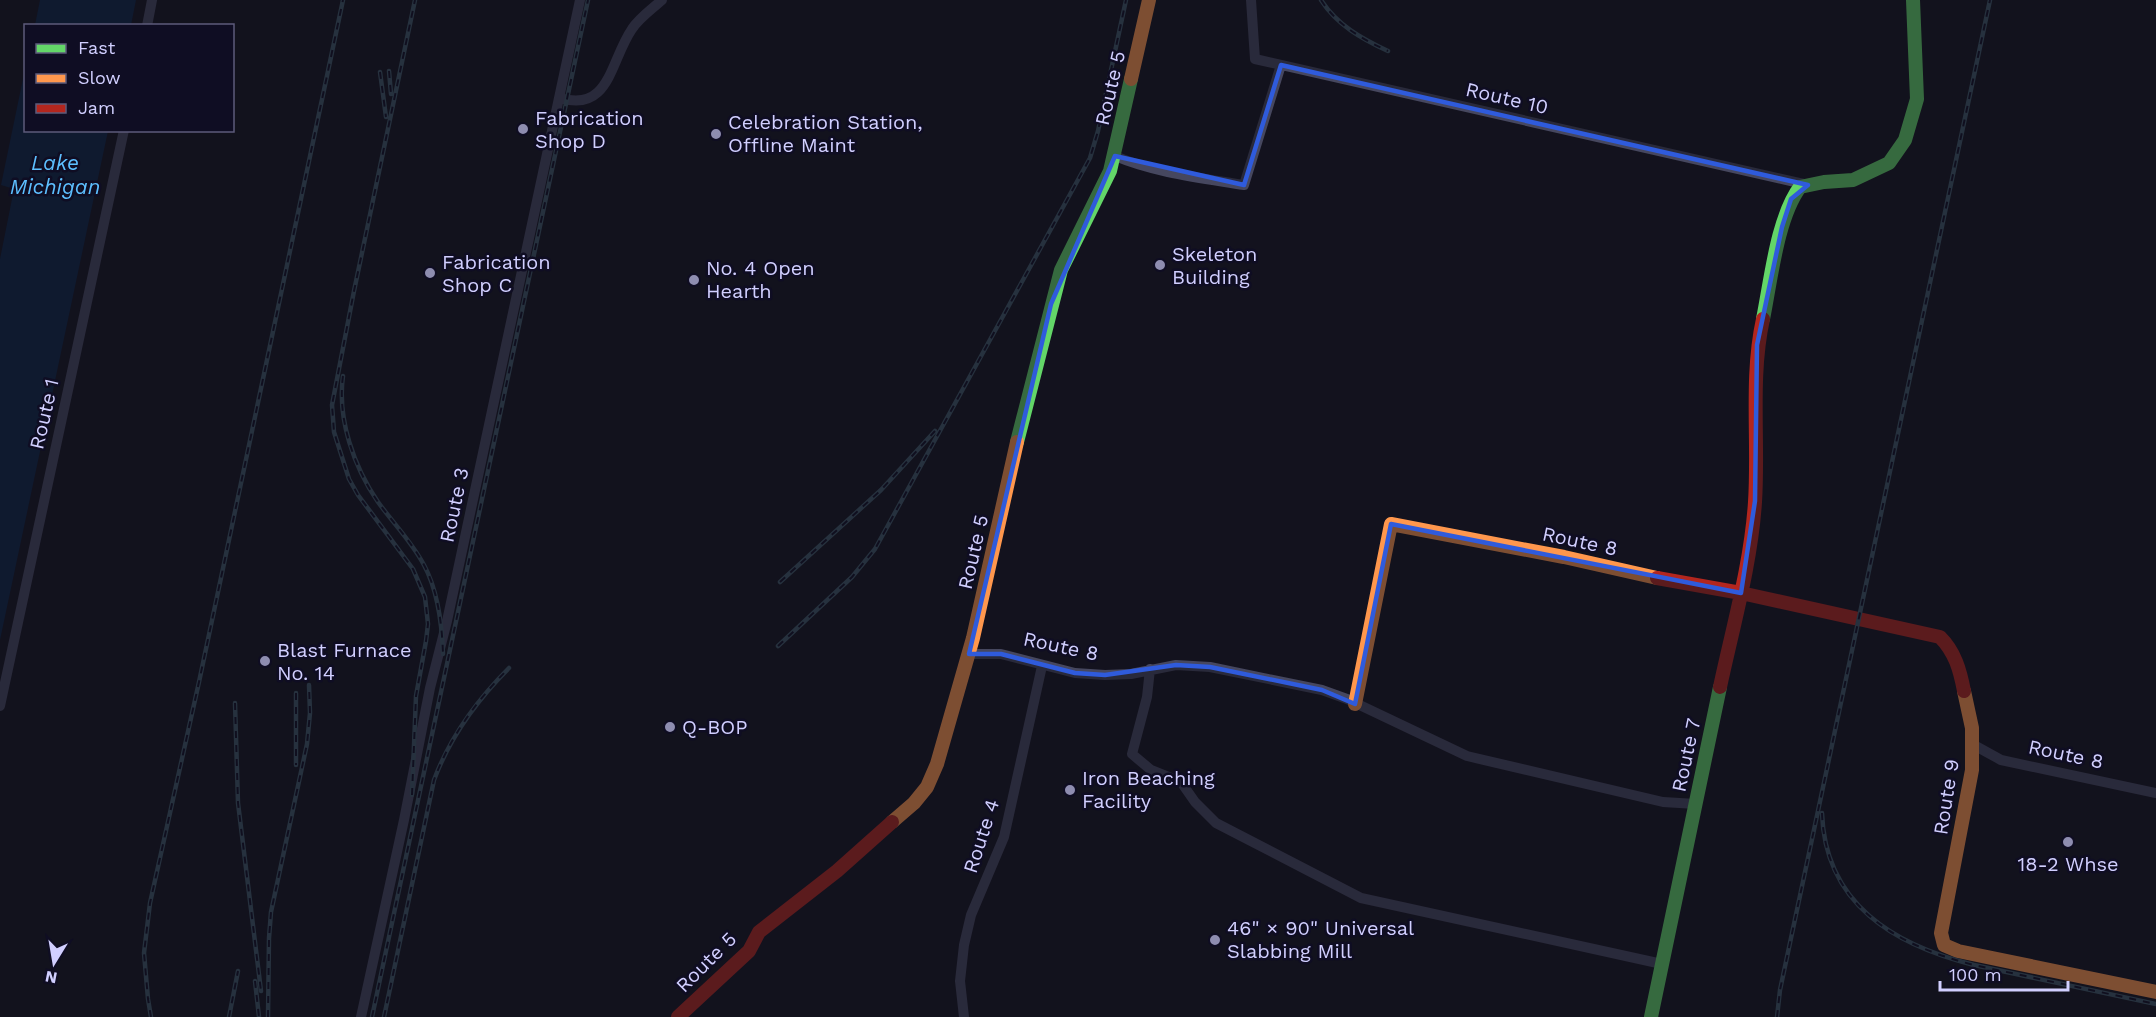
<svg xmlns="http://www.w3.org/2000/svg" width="2156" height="1017" viewBox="0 0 2156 1017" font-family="'Work Sans',sans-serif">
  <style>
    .water { fill: #0c2445 }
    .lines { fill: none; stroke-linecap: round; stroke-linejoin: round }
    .street { stroke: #46475f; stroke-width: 10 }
    .fast { stroke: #63d668; stroke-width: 14 }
    .slow { stroke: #ff974d; stroke-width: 14 }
    .jam { stroke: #b3261e; stroke-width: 14 }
    .rail-casing { stroke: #3f5867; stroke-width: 4.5 }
    .rail { stroke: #0f0d23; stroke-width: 2; stroke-dasharray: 7; stroke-linecap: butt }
    .marked { fill: none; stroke: #2f5bdc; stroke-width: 4.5; stroke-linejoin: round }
    .poi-dot { fill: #8e8db0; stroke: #0f0d23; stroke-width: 2 }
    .labels { text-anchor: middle; stroke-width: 5; stroke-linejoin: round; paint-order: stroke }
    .street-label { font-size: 20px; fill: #d1cfff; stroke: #0f0d23 }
    .poi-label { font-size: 20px; fill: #d1cfff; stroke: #0f0d23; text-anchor: start }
    .water-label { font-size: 21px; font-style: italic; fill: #5dbfff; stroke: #0f0d23 }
  </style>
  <rect width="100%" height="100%" fill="#13121e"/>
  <!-- water -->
  <path class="water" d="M40 0H136L131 25H35Z
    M25 69 26 130 108 131 0 640V259L14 189 1 185Z"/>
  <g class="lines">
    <!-- street -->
    <path class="street" d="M1251 0 1255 59 1808 185
      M147 26 152 0
      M560 98C610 113 610 61 632 29 639 18 652 9 662 0
      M1115 156C1155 173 1201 178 1244 185L1281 65
      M969 654H1001L1075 673 1105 675 1131 674 1176 665 1210 667 1322 690 1347 699 1467 756 1663 802 1696 804
      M1150 669 1147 697 1132 754 1151 770 1181 782 1195 802 1216 823 1361 898 1662 964
      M0 706 124 130
      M1972 744 2001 760 2156 793
      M361 1017 404 820 430 688 447 621 580 0
      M964 1017 960 981 964 945 971 915 1004 837 1042 666"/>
    <!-- fast -->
    <path class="fast" d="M1763 319C1771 280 1777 218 1800 187L1824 182 1853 180 1889 163 1905 140 1917 99 1913 0
      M1017 442 1061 270 1110 171 1131 79
      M1651 1017 1720 687"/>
    <!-- slow -->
    <path class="slow" d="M1131 79 1149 0
      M1964 691 1972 728V770L1941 933 1944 945 1958 951 2156 992
      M1355 704 1391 524 1564 557 1657 578
      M892 822 914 803 927 787 937 764 973 638 1017 442"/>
    <!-- jam -->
    <path class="jam" d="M1657 578 1741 593 1940 637C1955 652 1960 670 1964 691
      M1720 687C1733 626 1751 564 1755 502 1759 441 1750 378 1763 319
      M678 1017 749 951 759 932 837 871 892 822"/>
    <defs>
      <path id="rail" d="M1321 0C1337 25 1362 39 1388 51
        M389 71 391 94
        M380 72 386 117
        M343 376C337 419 354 467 378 502 393 523 412 542 424 565 438 591 442 624 443 654
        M780 582 881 490 935 431
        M778 646 852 577 875 549 1090 158 1098 131 1126 0
        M296 693V765
        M235 703 238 803 261 991
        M412 795 416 696 426 641 428 624 425 597 413 569 358 495 349 479 334 432 332 405 354 291 415 0
        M1822 813C1825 904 1894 945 1974 965L2156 1004
        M255 981 259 1017
        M151 1017 148 999 144 953 150 903 199 682 343 0
        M229 1017 238 971
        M268 1017 269 938 271 912 307 744 310 713 309 685
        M372 1017 588 0
        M384 1017 434 780C450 737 476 701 509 668
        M1777 1017 1780 990 1990 0"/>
    </defs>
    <!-- rail casing -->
    <use href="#rail" class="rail-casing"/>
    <!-- rail -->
    <use href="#rail" class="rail"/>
  </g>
  <!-- marked area -->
  <path d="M0 0H2156V1017H0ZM1281 65 1808 185 1791 199 1782 227 1757 345 1755 501 1741 593 1391 524 1355 704 1322 690 1210 667 1176 665 1105 675 1075 673 1001 654H969L1051 304 1115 156 1244 185Z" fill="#13121e" fill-opacity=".55" fill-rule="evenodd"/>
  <path class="marked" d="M1281 65 1808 185 1791 199 1782 227 1757 345 1755 501 1741 593 1391 524 1355 704 1322 690 1210 667 1176 665 1105 675 1075 673 1001 654H969L1051 304 1115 156 1244 185Z"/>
  <!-- markers -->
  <g class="poi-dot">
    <circle cx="523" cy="129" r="6"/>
    <circle cx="716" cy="134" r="6"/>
    <circle cx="1160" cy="265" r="6"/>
    <circle cx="430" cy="273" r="6"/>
    <circle cx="694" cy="280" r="6"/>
    <circle cx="265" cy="661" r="6"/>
    <circle cx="670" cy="727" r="6"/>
    <circle cx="1070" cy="790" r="6"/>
    <circle cx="2068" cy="842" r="6"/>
    <circle cx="1215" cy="940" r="6"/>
  </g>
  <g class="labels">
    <!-- street labels -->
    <g class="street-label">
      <text transform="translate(1110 88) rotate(-77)" y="7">Route 5</text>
      <text transform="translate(1507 98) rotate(13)" y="7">Route 10</text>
      <text transform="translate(44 414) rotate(-77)" y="7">Route 1</text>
      <text transform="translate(454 505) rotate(-78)" y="7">Route 3</text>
      <text transform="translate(1580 541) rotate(12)" y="7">Route 8</text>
      <text transform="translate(973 552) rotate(-77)" y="7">Route 5</text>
      <text transform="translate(1061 646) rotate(12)" y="7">Route 8</text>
      <text transform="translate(2066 754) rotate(12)" y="7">Route 8</text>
      <text transform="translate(1686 755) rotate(-78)" y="7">Route 7</text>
      <text transform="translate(1946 797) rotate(-81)" y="7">Route 9</text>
      <text transform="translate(981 836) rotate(-72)" y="7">Route 4</text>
      <text transform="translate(706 962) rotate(-45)" y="7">Route 5</text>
    </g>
    <!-- poi labels -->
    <g class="poi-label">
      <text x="535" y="125">Fabrication<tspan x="535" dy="23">Shop D</tspan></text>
      <text x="728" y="129">Celebration Station,<tspan x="728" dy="23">Offline Maint</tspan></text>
      <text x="1172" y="261">Skeleton<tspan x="1172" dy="23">Building</tspan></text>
      <text x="442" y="269">Fabrication<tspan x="442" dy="23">Shop C</tspan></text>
      <text x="706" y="275">No. 4 Open<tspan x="706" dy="23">Hearth</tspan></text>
      <text x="277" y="657">Blast Furnace<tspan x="277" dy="23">No. 14</tspan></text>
      <text x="682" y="734">Q-BOP</text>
      <text x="1082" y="785">Iron Beaching<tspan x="1082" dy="23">Facility</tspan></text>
      <text x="2068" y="871" text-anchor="middle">18-2 Whse</text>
      <text x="1227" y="935">46" × 90" Universal<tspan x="1227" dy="23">Slabbing Mill</tspan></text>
    </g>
    <!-- water labels -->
    <g class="water-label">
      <text x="55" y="170">Lake<tspan x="55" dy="24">Michigan</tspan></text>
    </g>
  </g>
  <!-- legend -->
  <rect x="24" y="24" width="210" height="108" fill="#0f0d23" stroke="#5d5b7b" stroke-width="1.5"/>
  <rect x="36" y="44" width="30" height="9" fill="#63d668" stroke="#5d5b7b" stroke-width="1.5"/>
  <text x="78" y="54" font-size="18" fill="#d1cfff">Fast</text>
  <rect x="36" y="74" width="30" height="9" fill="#ff974d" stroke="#5d5b7b" stroke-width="1.5"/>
  <text x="78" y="84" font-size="18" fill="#d1cfff">Slow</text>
  <rect x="36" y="104" width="30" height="9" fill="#b3261e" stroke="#5d5b7b" stroke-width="1.5"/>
  <text x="78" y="114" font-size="18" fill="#d1cfff">Jam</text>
  <!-- north arrow -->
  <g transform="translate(54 963) rotate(191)" stroke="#0f0d23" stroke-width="4.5" paint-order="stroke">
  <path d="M0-4.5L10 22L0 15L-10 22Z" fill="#d1cfff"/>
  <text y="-9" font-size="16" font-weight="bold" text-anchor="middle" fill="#d1cfff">N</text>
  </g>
  <!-- scale -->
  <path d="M1940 981v9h128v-9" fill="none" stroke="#d1cfff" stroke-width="3"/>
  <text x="1949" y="981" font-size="18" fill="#d1cfff" stroke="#0f0d23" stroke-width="4.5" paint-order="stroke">100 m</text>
</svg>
